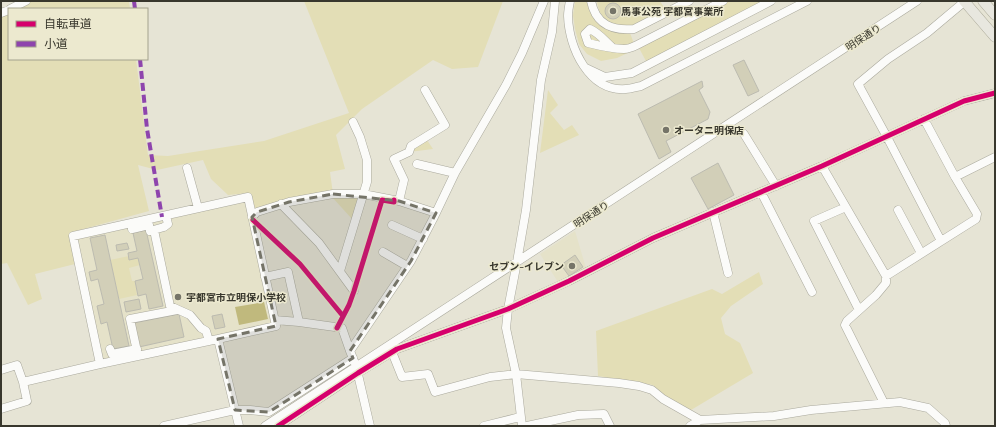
<svg xmlns="http://www.w3.org/2000/svg" width="996" height="427" viewBox="0 0 996 427" font-family="'Playfair Display','Noto Sans JP',serif">
  <style>
    .built { fill: #e5e2c9 }
    .green { fill: #e3deb6 }
    .water { fill: #c0b97d }
    .building { fill: #d2cfb8; stroke: #bcbbb0 }
    .lines { fill: none; stroke-linecap: round; stroke-linejoin: round }
    .minor-casing { stroke: #aaa99d; stroke-width: 9 }
    .major-casing { stroke: #aba998; stroke-width: 11 }
    .minor { stroke: #fbfbf9; stroke-width: 8 }
    .major { stroke: #e8e7df; stroke-width: 10 }
    .quiet { stroke: #8e44ad; stroke-width: 4; stroke-dasharray: 8 4; stroke-linecap: butt }
    .cycleway-casing { stroke: #ece9cf; stroke-width: 8 }
    .cycleway { stroke: #d6006c; stroke-width: 5 }
    .marked { fill: #757468; fill-opacity: 0.2; stroke: #757468; stroke-width: 3; stroke-dasharray: 8 5; stroke-linejoin: round }
    .poi-dot { fill: #757468; stroke: #ece9cf; stroke-width: 1.5 }
    .labels { text-anchor: middle; stroke-width: 3; stroke-linejoin: round; paint-order: stroke }
    .poi-label { font-size: 10px; font-weight: bold; fill: #38372d; stroke: #ece9cf; text-anchor: start }
    .street-label { font-size: 10px; fill: #38372d; stroke: #ece9cf }
  </style>
  <rect width="100%" height="100%" fill="#e6e4d5"/>
  <!-- built -->
  <path class="built" d="M241 201 247 204 273 321 271 325 105 360 101 357 76 239Z
    M575 231 586 268 558 282 540 254Z"/>
  <!-- green -->
  <path class="green" d="M28 1H129L130 9H10Z
    M304 1H503L478 67 452 69 433 60 362 109 336 135 345 169 330 172 333 194 257 212 249 193 228 195 211 179 203 160 157 170 138 165 149 211 69 233 75 264 35 274 42 299 28 305 7 263 1 264V13L9 10V59H136L148 155 168 156 264 141 349 113Z
    M575 1H588C590 6 591 12 593 16 600 29 616 33 630 33L636 49 617 58 601 61 587 54 579 44 575 29 573 15Z
    M597 1H660L665 9C658 13 641 25 634 26 632 27 627 26 625 26 609 25 599 18 597 1Z
    M727 1H763L647 63 639 48Z
    M548 90 558 105 550 113 564 130 572 125 579 135 540 153Z
    M425 137 433 149 409 152Z
    M355 196 358 200 352 219 332 197Z
    M129 256 138 258 140 265 129 268 132 281H135L137 295 119 299 110 260Z
    M759 272 763 284 731 306 721 318 725 334 740 343 753 373 691 410 666 398 653 385 598 376 596 331 712 289 722 294Z"/>
  <!-- water -->
  <path class="water" d="M264 302 268 319 239 325 235 307Z"/>
  <!-- building -->
  <path class="building" d="M605 11a8 8 0 1 1 16 0a8 8 0 1 1-16 0Z
    M744 60 759 91 748 96 733 65Z
    M702 81 703 87 699 90 710 112 708 119 666 141 671 152 659 159 638 114Z
    M718 163 734 195 708 209 691 178Z
    M146 230 163 306 149 309 146 294 138 296 135 281 143 279 138 258 129 260 128 253 137 251 133 233Z
    M105 235 129 346 113 349 107 322 101 324 97 306 104 304 98 279 91 281 89 272 97 270 90 238Z
    M127 243 129 249 117 251 116 245Z
    M575 255 583 267 569 276 561 265Z
    M139 299 141 309 126 312 124 302Z
    M179 314 184 337 139 347 134 323Z
    M222 314 225 327 215 329 212 316Z"/>
  <g class="lines">
    <defs>
      <path id="minor" d="M570 1C569 6 568 12 568 16 569 48 589 92 626 89 631 89 636 87 641 86L807 1
        M591 1C596 25 612 31 634 29L689 1
        M10 9 26 1
        M1 13 9 10
        M613 48C605 41 599 33 590 29L585 34 588 43C600 46 613 49 624 49 628 49 633 47 637 45L723 1
        M586 68 605 77 632 73 771 1
        M425 90 445 125 411 146 409 152 394 159 404 180 399 201 436 213
        M924 119 955 177
        M744 134 776 186
        M417 164 455 173
        M822 166 886 276
        M187 168 198 208
        M761 192 812 292
        M281 204 319 243 354 291
        M846 207 814 221 859 310
        M898 210 921 253
        M713 212 728 273
        M252 217 257 212 289 202 333 194H363L399 201
        M392 225 423 239
        M132 229 149 225 150 231 164 227 168 224 166 216
        M154 230 170 306 190 315 201 328 206 331 209 341
        M941 241 887 137 858 84 888 59 927 33 964 2
        M383 252 407 266
        M340 271 367 182V160L360 137 353 122
        M265 277 288 272 299 322
        M275 320 299 322 342 328 350 351
        M110 349 112 354 137 349
        M392 352 402 377 428 374 435 392 490 377 516 374 619 383 639 386 652 390 663 399 700 420
        M138 356 130 319 177 310
        M100 364 73 236 248 197 276 326 218 339
        M1 370 17 365 23 382 27 401 1 409
        M23 382 100 364 218 339 239 426
        M884 403 845 325 847 321 876 295 886 283V276L976 219 977 214 955 177 995 157
        M164 426 235 410H250L269 412 353 358
        M265 426 917 1
        M278 426 358 373 397 349 508 309 569 281 653 238 822 166 964 101 995 93
        M370 426 356 366 350 351 411 261 433 219 455 173 506 85 522 53 544 1
        M484 426 520 417
        M522 426 516 374 506 328 508 309 517 262 526 210 541 80 552 32 555 1
        M527 426 578 415 604 414 610 426
        M690 426 700 420 774 416 811 410 900 402 928 408 945 423 946 426"/>
      <path id="major" d="M964 1 995 37
        M983 1 995 15"/>
    </defs>
    <!-- minor casing -->
    <use href="#minor" class="minor-casing"/>
    <!-- major casing -->
    <use href="#major" class="major-casing"/>
    <!-- minor -->
    <use href="#minor" class="minor"/>
    <!-- major -->
    <use href="#major" class="major"/>
    <!-- quiet -->
    <path class="quiet" d="M134 1 135 9
      M140 59 147 129 162 217"/>
    <defs>
      <path id="cycleway" d="M253 220 300 264 343 316
        M337 328 349 305 354 291 382 200 394 202V200
        M278 426 358 373 397 349 508 309 569 281 653 238 822 166 964 101 995 93"/>
    </defs>
    <!-- cycleway casing -->
    <use href="#cycleway" class="cycleway-casing"/>
    <!-- cycleway -->
    <use href="#cycleway" class="cycleway"/>
  </g>
  <!-- marked area -->
  <path class="marked" d="M333 194 399 201 436 213 411 261 350 351 353 358 269 412 235 410 218 339 276 326 252 217 257 212 289 202Z"/>
  <!-- markers -->
  <g class="poi-dot">
    <circle cx="613" cy="11" r="4"/>
    <circle cx="666" cy="130" r="4"/>
    <circle cx="572" cy="266" r="4"/>
    <circle cx="178" cy="297" r="4"/>
  </g>
  <g class="labels">
    <!-- poi labels -->
    <g class="poi-label">
      <text x="621" y="15">馬事公苑 宇都宮事業所</text>
      <text x="674" y="134">オータニ明保店</text>
      <text x="564" y="270" text-anchor="end">セブン-イレブン</text>
      <text x="186" y="301">宇都宮市立明保小学校</text>
    </g>
    <!-- street labels -->
    <g class="street-label">
      <text transform="translate(863 37) rotate(-33)" y="4">明保通り</text>
      <text transform="translate(591 214) rotate(-33)" y="4">明保通り</text>
    </g>
  </g>
  <!-- border -->
  <rect width="996" height="427" fill="none" stroke="#38372d" stroke-width="4"/>
  <!-- legend -->
  <rect x="8" y="8" width="140" height="52" fill="#ece9cf" stroke="#a4a28e"/>
  <rect x="16" y="21" width="20" height="6" fill="#d6006c" stroke="#a4a28e"/>
  <text x="44" y="28" font-size="12" fill="#38372d">自転車道</text>
  <rect x="16" y="41" width="20" height="6" fill="#8e44ad" stroke="#a4a28e"/>
  <text x="44" y="48" font-size="12" fill="#38372d">小道</text>
</svg>
